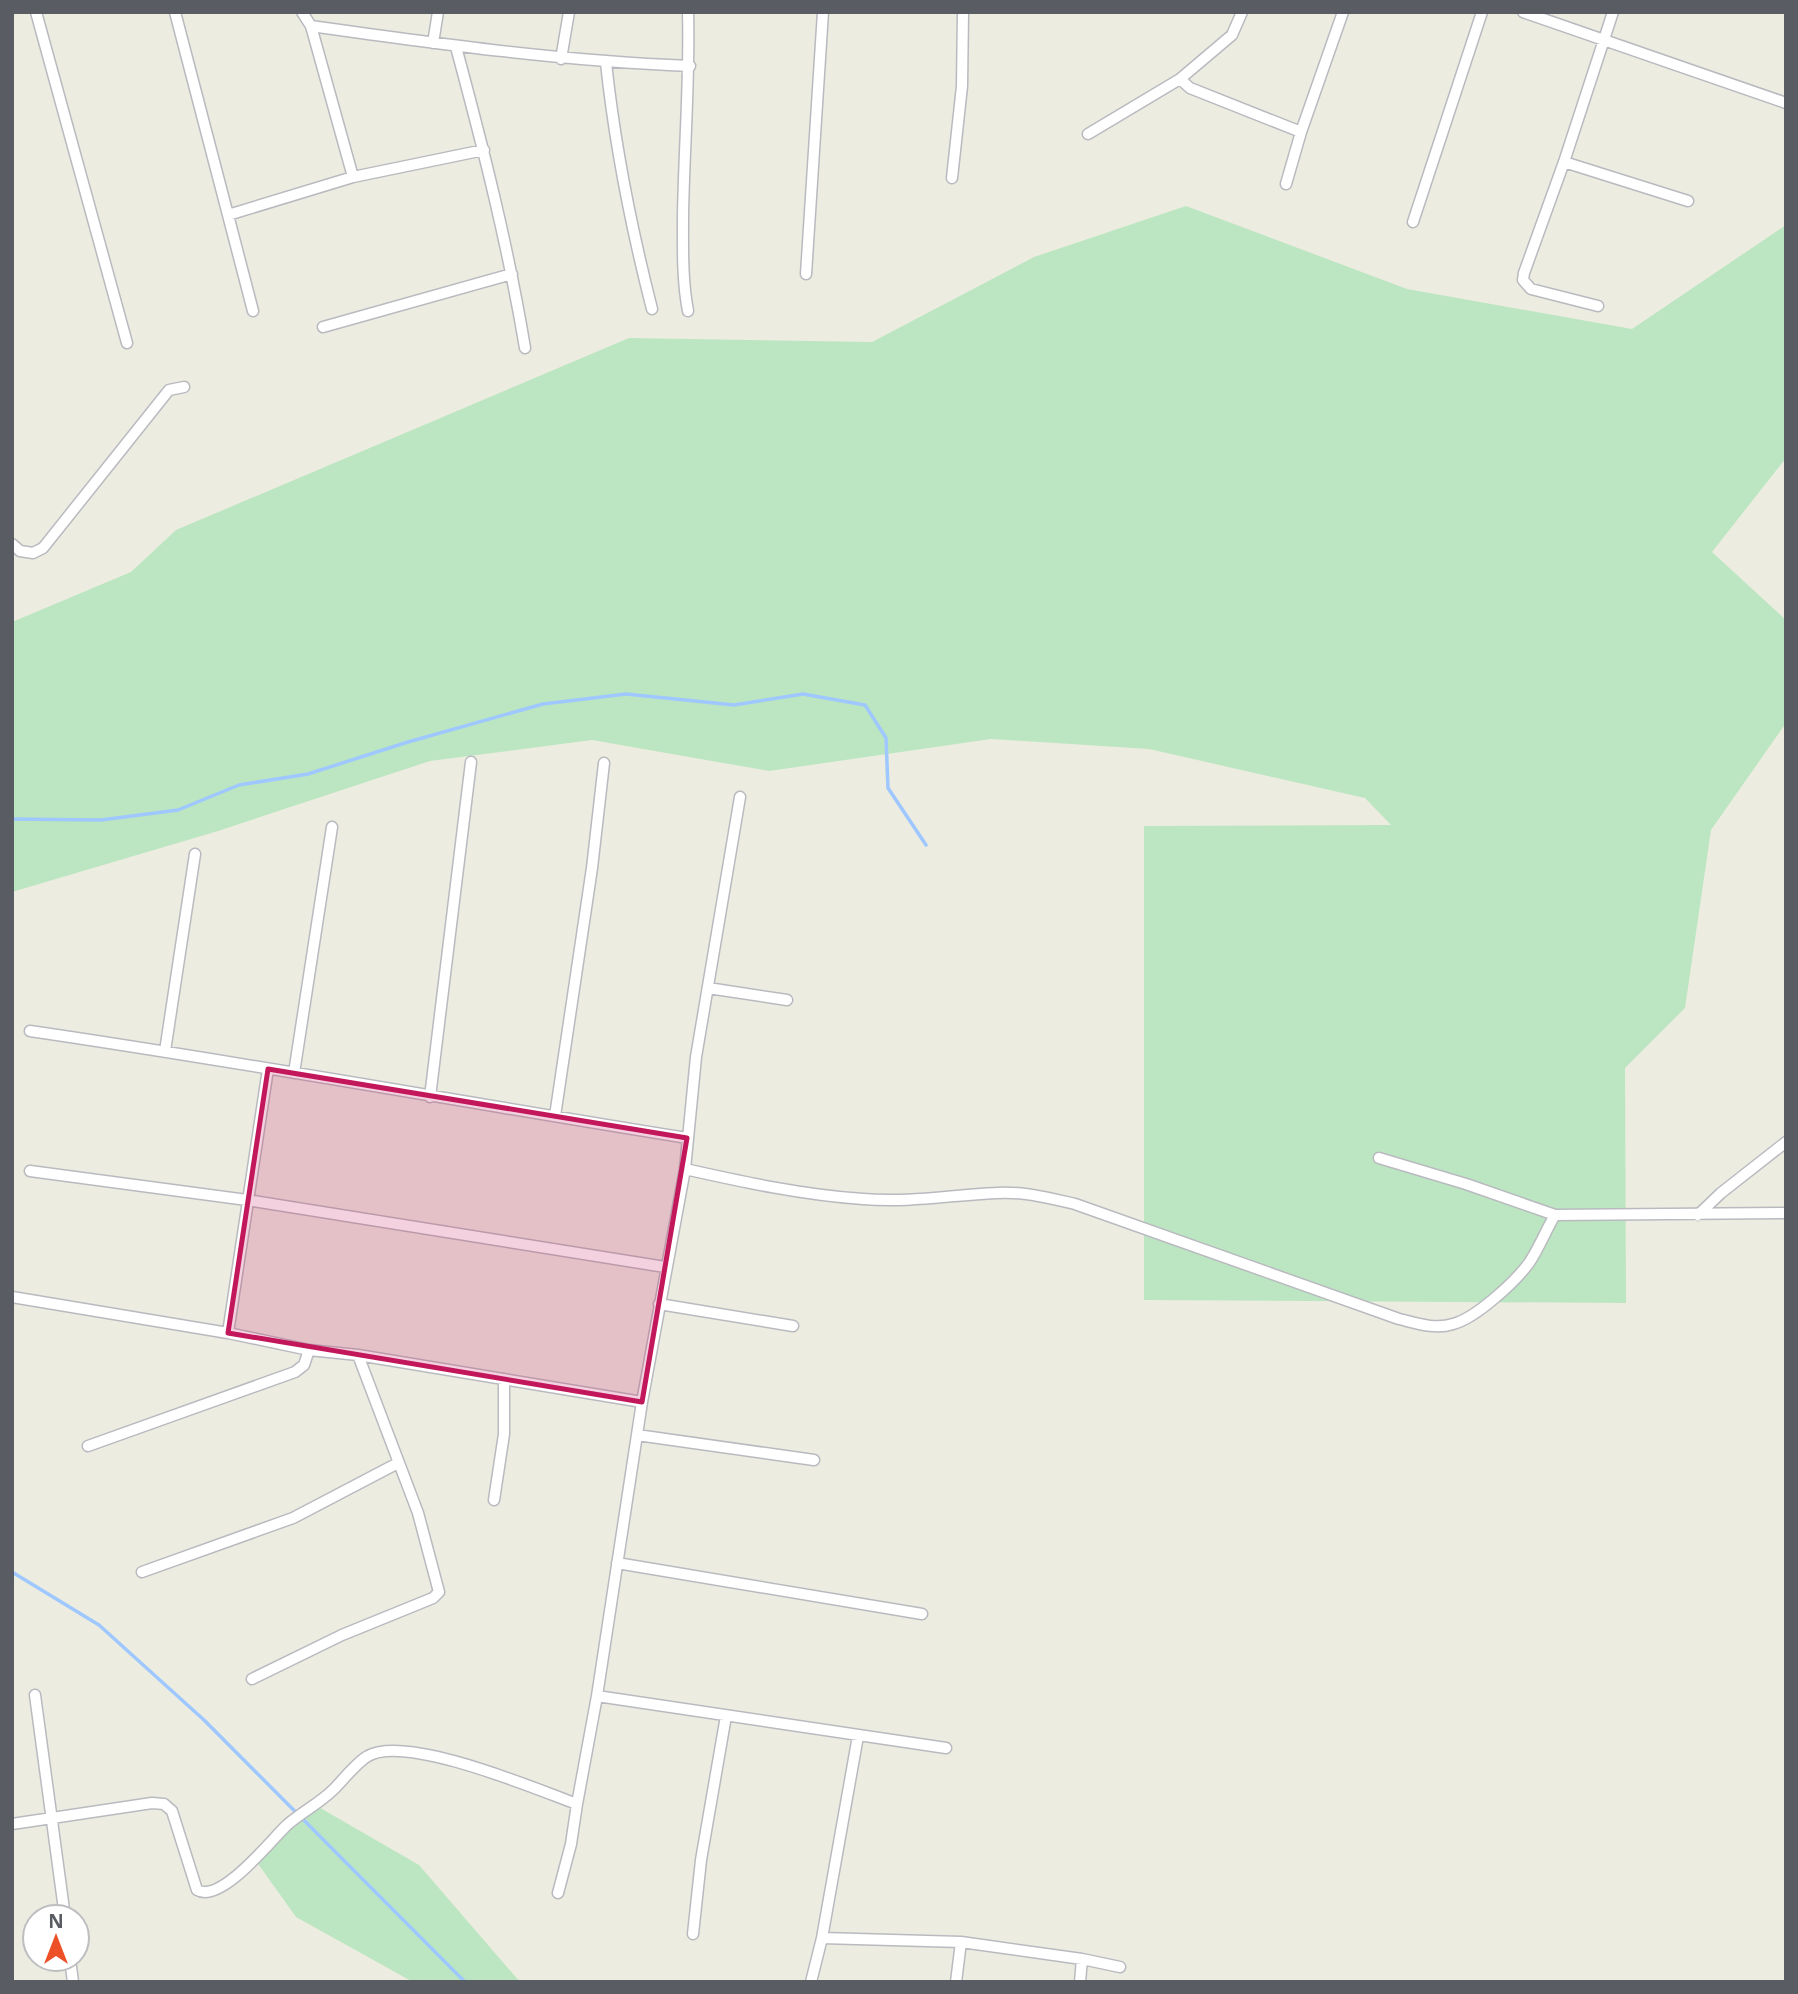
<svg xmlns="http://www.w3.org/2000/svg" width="1798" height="1994" viewBox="0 0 1798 1994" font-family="'Noto Sans',sans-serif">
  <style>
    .green { fill: #bce6c1 }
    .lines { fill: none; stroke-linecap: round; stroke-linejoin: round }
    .stream { stroke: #9ec8ff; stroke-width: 3.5 }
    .street-casing { stroke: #b9bac0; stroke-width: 13 }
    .street { stroke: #fff; stroke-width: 10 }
    .marked { fill: #c2185b; fill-opacity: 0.2; stroke: #c2185b; stroke-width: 5; stroke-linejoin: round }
  </style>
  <rect width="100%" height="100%" fill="#edece1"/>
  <!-- green -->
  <path class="green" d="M1186 206 1407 289 1632 329 1786 225V458L1712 552 1786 620V723L1711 830 1685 1008 1625 1068 1626 1303 1144 1300V826L1391 825 1365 798 1149 749 991 739 769 771 592 740 430 761 218 831 12 892V622L131 572 176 530 629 338 872 342 1034 257Z
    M310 1802 419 1865 520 1982H413L296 1917 256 1861Z"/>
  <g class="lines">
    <!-- stream -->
    <path class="stream" d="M12 819 101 820 178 810 239 785 308 774 408 742 543 704 626 694 734 705 803 694 865 705 886 738 888 788 926 845
      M12 1572 99 1625 204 1720 465 1982"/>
    <defs>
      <path id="street" d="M36 12 127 343
        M175 12 228 215 353 177 484 150
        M302 12 311 26 353 177
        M1523 12 1786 103
        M311 26C439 44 561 61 690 66
        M433 43 438 12
        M456 47C483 147 508 246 525 348
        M561 59 569 12
        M606 63C615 146 631 227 652 309
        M1180 79 1190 88 1301 132
        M1088 134 1180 79 1232 35 1242 12
        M1564 162 1688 201
        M952 178 962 86 963 12
        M1286 184 1301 132 1343 12
        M228 215 253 311
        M1413 222 1482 12
        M806 274 823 12
        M1598 306 1531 289 1523 280 1524 273 1564 162 1613 12
        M688 311C682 279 683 248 683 216 684 148 690 80 688 12
        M323 327 512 274
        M12 544 20 551 33 553 43 548 169 390 184 387
        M708 988 787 1000
        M30 1031C249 1063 468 1103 687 1138
        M165 1051 195 854
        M294 1073 332 827
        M430 1097 471 762
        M555 1116 592 868 604 763
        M1379 1158 1466 1184 1555 1215 1786 1213
        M685 1169C743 1182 803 1195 863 1199 908 1203 951 1195 996 1193 1023 1191 1049 1198 1075 1204L1399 1319C1416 1323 1435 1330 1453 1324 1476 1318 1515 1282 1529 1263 1539 1248 1546 1230 1555 1215
        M30 1171 247 1200 665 1267
        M1698 1215 1721 1193 1786 1142
        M12 1297 228 1333 309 1350 358 1355 642 1402
        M659 1304 793 1326
        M228 1333 268 1069
        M637 1435 814 1460
        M88 1446 295 1372 304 1365 309 1350
        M494 1500 504 1434V1379
        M617 1563 922 1614
        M142 1572 293 1518 398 1463
        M252 1679 342 1635 433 1598 439 1592 418 1513 358 1355
        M35 1695 65 1917
        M597 1696 946 1748
        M12 1824 152 1803 164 1804 172 1811 197 1890C221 1904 270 1841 287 1825 302 1812 320 1803 334 1789 343 1780 357 1762 368 1756 406 1734 536 1789 577 1804L597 1696 642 1402 685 1169 696 1057 740 797
        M558 1893 571 1844 577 1804
        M693 1934 701 1860 726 1716
        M822 1938 961 1942 1082 1959 1120 1967
        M70 1959 73 1982
        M811 1982 822 1938 858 1736
        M956 1982 961 1942
        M1080 1982 1082 1959"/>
    </defs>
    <!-- street casing -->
    <use href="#street" class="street-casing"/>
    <!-- street -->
    <use href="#street" class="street"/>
  </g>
  <!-- marked area -->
  <path class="marked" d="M268 1069 687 1138 642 1402 228 1333Z"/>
  <!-- border -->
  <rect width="1798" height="1994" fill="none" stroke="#595c62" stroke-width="28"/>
  <!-- north arrow -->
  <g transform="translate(56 1938)"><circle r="33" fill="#ffffff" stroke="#bdbec0" stroke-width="2"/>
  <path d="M0-5L12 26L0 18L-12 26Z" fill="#ed5026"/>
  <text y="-10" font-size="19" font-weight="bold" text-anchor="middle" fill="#595c62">N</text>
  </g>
</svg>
